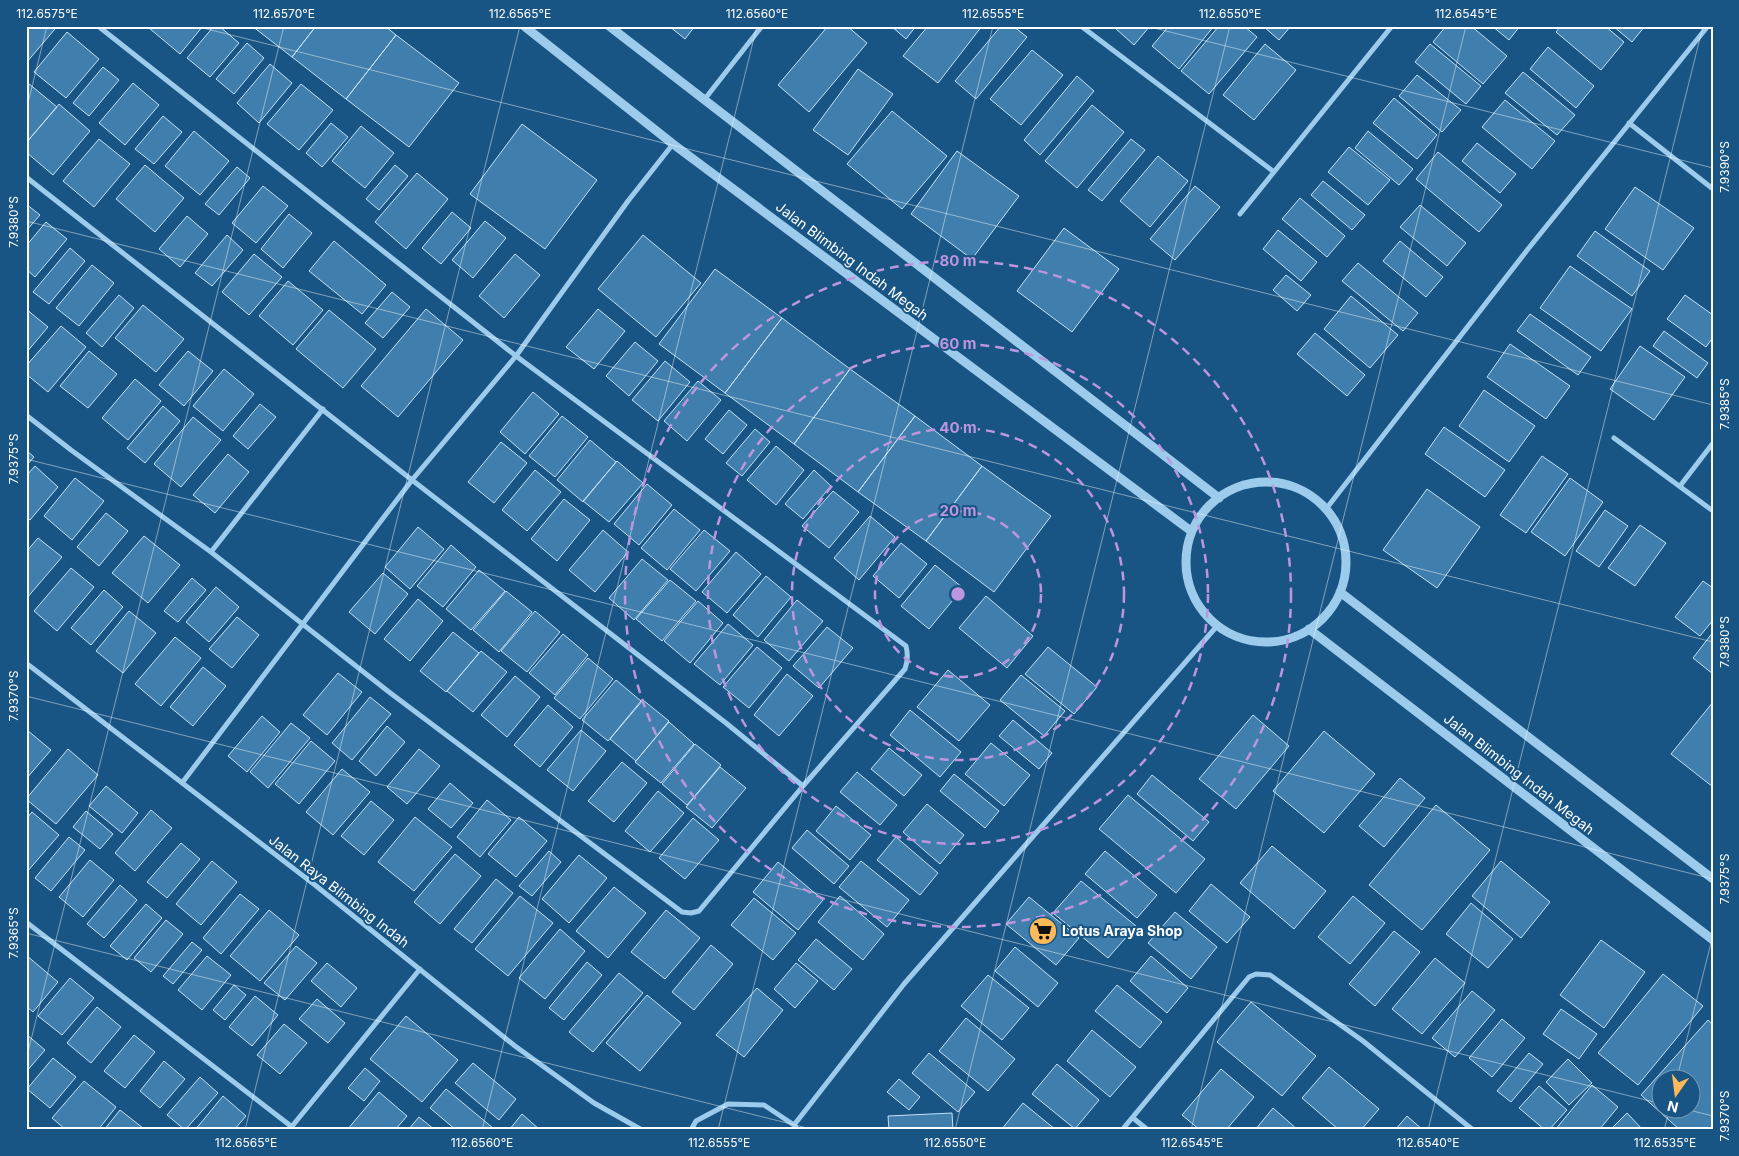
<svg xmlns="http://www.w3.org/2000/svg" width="1739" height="1156" viewBox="0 0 1739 1156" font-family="Inter,sans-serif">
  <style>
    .building { fill: #407fad; stroke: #c2e2f9; fill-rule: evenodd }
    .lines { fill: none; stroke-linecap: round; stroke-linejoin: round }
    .minor { stroke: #9dcbec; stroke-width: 5 }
    .tertiary { stroke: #9dcbec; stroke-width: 9 }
    .ticks { fill: none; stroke: #fff; stroke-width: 1; stroke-opacity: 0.45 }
    .ring { fill: none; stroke: #bd96df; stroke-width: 2.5; stroke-dasharray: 9 6 }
    .labels { text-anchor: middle; stroke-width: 4; stroke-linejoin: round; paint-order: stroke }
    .street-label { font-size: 14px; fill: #fff; stroke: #185584 }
    .poi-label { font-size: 14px; font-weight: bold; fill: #fff; stroke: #185584; text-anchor: start }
    .centre { fill: #bd96df; stroke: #185584; stroke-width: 2.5 }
    .ring-label { font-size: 15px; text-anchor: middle; font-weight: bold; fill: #bd96df; stroke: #185584; stroke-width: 4; stroke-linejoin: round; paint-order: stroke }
    .neatline { fill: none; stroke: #fff; stroke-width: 2 }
    .ticks-label { font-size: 12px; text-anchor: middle; fill: #fff }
  </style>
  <rect width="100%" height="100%" fill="#185584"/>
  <!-- building -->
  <path class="building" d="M26 26H51L55 29 26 63Z
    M151 26H203L180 54 149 28Z
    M214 26H219L239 43 210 77 187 58Z
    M252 26H316L292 57Z
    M316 26H385L396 35 346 99 292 57Z
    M669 26H695L685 39Z
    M828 26H847L867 43 809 112 778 85Z
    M891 26H916L906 39Z
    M928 26H982L938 83 903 56Z
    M1001 26H1013L1027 37 976 99 955 81Z
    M1116 26H1150L1134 45 1115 28Z
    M1169 26H1214L1179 69 1152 46Z
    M1219 26H1244L1257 37 1209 94 1181 71Z
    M1263 26H1291L1279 40Z
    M1446 26H1471L1507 56 1483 84 1433 42Z
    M1492 26H1520L1509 40Z
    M1561 26H1605L1624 42 1601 70 1556 32Z
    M1613 26H1645L1632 42Z
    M67 32 99 59 66 98 34 72Z
    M396 35 459 83 409 147 346 99Z
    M247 43 264 58 234 94 216 79Z
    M1265 44 1296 70 1254 120 1223 95Z
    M1430 44 1481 86 1466 104 1415 62Z
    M1548 47 1594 86 1576 108 1530 69Z
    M1032 50 1063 75 1021 125 990 99Z
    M270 64 292 83 259 123 237 103Z
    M103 67 119 80 89 116 73 103Z
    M858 69 893 94 848 155 813 130Z
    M1523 72 1575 115 1557 135 1505 93Z
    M1417 75 1461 110 1442 132 1399 96Z
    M1077 76 1094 91 1040 155 1024 140Z
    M28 83 57 107 26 143V85Z
    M133 83 159 105 125 145 99 123Z
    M301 84 333 110 299 150 267 124Z
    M1394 98 1437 135 1417 159 1373 123Z
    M1505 100 1555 141 1532 169 1482 127Z
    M59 104 90 131 53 175 26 152V143Z
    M1092 105 1124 132 1077 188 1045 161Z
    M892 111 947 156 902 209 847 164Z
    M163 116 182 132 154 164 135 149Z
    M331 123 348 137 322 167 306 153Z
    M522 124 597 180 545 249 470 194Z
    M361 126 394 153 365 188 332 161Z
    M194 131 229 161 200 195 165 166Z
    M1368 131 1413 169 1399 185 1355 148Z
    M99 139 130 164 94 207 63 181Z
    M1131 139 1145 150 1102 201 1088 190Z
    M1477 143 1516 174 1500 193 1462 161Z
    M1349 147 1390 180 1368 205 1328 172Z
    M957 151 1019 196 972 259 911 214Z
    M1438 152 1502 205 1479 232 1416 179Z
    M1158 156 1188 181 1150 227 1120 201Z
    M145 165 184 198 155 232 116 199Z
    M395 165 408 176 379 210 366 199Z
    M237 167 250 178 219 215 205 204Z
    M417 173 448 199 406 249 375 222Z
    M1323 181 1365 215 1352 230 1311 195Z
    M263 186 288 206 256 243 232 223Z
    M1195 186 1220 207 1175 260 1150 239Z
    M1635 187 1694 228 1663 270 1605 229Z
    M1300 198 1345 236 1327 257 1282 219Z
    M26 204 40 215 26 231Z
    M1420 205 1466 243 1447 266 1400 227Z
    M452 212 471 228 441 264 422 248Z
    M289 214 312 233 283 268 261 249Z
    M187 216 208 234 180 267 159 249Z
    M485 221 506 238 473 278 452 260Z
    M46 222 67 239 35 277 26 269V246Z
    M1064 228 1119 269 1072 332 1017 291Z
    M1278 230 1317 262 1301 281 1263 249Z
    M1595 231 1650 271 1632 296 1577 256Z
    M227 235 243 250 212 286 195 273Z
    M643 235 701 283 656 337 598 289Z
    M334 241 386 285 362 314 309 271Z
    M1400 241 1443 277 1426 297 1383 261Z
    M70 248 85 261 49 304 33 292Z
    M254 254 282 277 249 315 222 292Z
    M515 254 540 275 504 318 479 296Z
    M1358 263 1418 313 1403 331 1342 281Z
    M92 265 114 283 79 326 56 308Z
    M1570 266 1632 309 1601 351 1540 308Z
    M715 269 782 318 725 393 659 344Z
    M1286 275 1311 295 1297 311 1273 290Z
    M288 281 323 310 293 345 259 316Z
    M392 292 410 307 383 338 365 323Z
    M119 295 134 308 102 347 86 333Z
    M1685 295 1713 315V337L1706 347 1667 319Z
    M1351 296 1398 335 1370 368 1324 329Z
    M143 305 184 339 156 372 115 338Z
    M26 309 48 327 26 353Z
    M426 309 463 340 398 417 361 386Z
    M598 309 625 331 594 369 566 347Z
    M329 310 376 349 343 388 296 349Z
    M1530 314 1591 357 1578 375 1517 331Z
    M782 318 850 369 794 444 725 393Z
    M61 326 86 347 48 392 26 374V366Z
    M1664 331 1708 363 1697 378 1653 346Z
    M1315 333 1365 375 1347 396 1297 354Z
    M635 342 658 361 629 396 606 376Z
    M1510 344 1570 386 1546 419 1487 377Z
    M1640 346 1685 377 1654 420 1610 389Z
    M89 351 117 374 88 408 60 386Z
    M188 351 213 371 184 406 159 385Z
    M665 361 690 382 658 421 632 400Z
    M224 369 254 394 223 431 193 406Z
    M850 369 915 416 858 492 794 444Z
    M135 379 161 401 128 440 102 418Z
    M698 381 721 400 687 441 664 421Z
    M1484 390 1535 426 1509 462 1459 426Z
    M533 392 559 414 525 454 500 432Z
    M260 404 276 417 248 449 233 436Z
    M163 406 180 421 145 463 127 448Z
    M729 410 747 425 723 454 705 439Z
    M562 416 588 437 555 477 529 456Z
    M915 416 982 466 926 541 858 492Z
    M193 417 221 440 181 487 154 464Z
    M1444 427 1505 470 1485 497 1425 454Z
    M755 429 770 442 742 476 726 463Z
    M590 440 616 462 583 502 557 480Z
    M501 442 527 463 494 503 468 482Z
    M776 446 804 470 776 505 747 480Z
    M26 450 34 457 26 466Z
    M228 454 249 472 215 513 193 495Z
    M1542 456 1568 474 1526 533 1500 515Z
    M617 461 643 483 609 522 583 501Z
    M35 466 58 487 30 520 26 517V476Z
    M982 466 1051 516 994 592 926 541Z
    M535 470 561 492 527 531 502 510Z
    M814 470 831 486 803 519 785 504Z
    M75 478 104 501 72 540 44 516Z
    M1570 478 1603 502 1565 556 1531 532Z
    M647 484 672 505 639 545 614 524Z
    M1427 489 1480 527 1437 588 1383 550Z
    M833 491 859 512 829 548 802 526Z
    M564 499 590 520 557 561 531 539Z
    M674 509 700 530 667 570 641 548Z
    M1605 510 1628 526 1599 567 1576 551Z
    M106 513 128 531 99 566 77 547Z
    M870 516 895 537 859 580 834 558Z
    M1640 525 1666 543 1635 586 1608 568Z
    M418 527 444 549 410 589 385 567Z
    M603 530 628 552 595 592 569 570Z
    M704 530 730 551 696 591 670 569Z
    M144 536 180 565 148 603 112 573Z
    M38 538 62 557 26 599V552Z
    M901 543 927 564 899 598 873 576Z
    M451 545 476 567 443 607 417 586Z
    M736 552 761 574 727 613 702 592Z
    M642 559 668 580 634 620 609 598Z
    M935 565 963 588 929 629 901 606Z
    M71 568 94 587 57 631 34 611Z
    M479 570 505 591 471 630 446 609Z
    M383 573 408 594 375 634 349 612Z
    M766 576 791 597 758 637 733 615Z
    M192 578 206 590 178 622 164 611Z
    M670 580 696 601 662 641 636 619Z
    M1703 581 1713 588V620L1700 636 1675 617Z
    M216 587 239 607 209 642 186 622Z
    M104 590 123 607 91 645 71 628Z
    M506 591 532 612 499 652 473 630Z
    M986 596 1033 636 1007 668 959 628Z
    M418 599 443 621 410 661 384 639Z
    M797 600 823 621 789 661 764 640Z
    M698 601 723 623 690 663 664 641Z
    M129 611 156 633 123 673 96 651Z
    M535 611 560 632 527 672 501 651Z
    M237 617 259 635 232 668 209 649Z
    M728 624 753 645 720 685 694 664Z
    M827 627 853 648 819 688 793 666Z
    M453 632 479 653 446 692 420 671Z
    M1713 632V674L1693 658Z
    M563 634 588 655 555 695 529 673Z
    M175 637 201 658 161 706 135 684Z
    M757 647 782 668 749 708 723 687Z
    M1048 647 1097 687 1074 714 1025 674Z
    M481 651 507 672 473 712 447 691Z
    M588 658 613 679 580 719 554 698Z
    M203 667 226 686 193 726 170 707Z
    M948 670 990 705 959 741 917 707Z
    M338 673 362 692 327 735 303 715Z
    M787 674 813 696 779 736 754 715Z
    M1021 675 1065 711 1044 736 1000 700Z
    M515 676 540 697 507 737 481 715Z
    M616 680 641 701 608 741 582 720Z
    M370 697 391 714 352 760 332 743Z
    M643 700 669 721 636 761 610 739Z
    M1713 702V787L1671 754Z
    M548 705 573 727 540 767 514 745Z
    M910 710 961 752 940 777 890 735Z
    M1253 715 1289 746 1236 809 1199 779Z
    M262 716 280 732 247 772 228 756Z
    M1013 720 1052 753 1039 769 999 736Z
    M669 722 694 744 661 783 635 762Z
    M291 723 310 738 268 788 250 772Z
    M387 726 405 742 376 776 359 761Z
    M27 730 51 750 26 779V732Z
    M581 730 606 751 573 791 547 770Z
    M1324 731 1375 774 1324 833 1273 791Z
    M311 741 335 761 299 804 275 784Z
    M991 743 1030 775 1004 806 965 774Z
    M695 744 721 765 687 805 662 784Z
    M889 748 922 775 904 796 871 769Z
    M68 749 98 775 56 824 26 799Z
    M419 749 440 766 407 804 387 787Z
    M622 762 647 783 614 822 588 801Z
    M720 767 746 788 712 828 686 807Z
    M342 769 370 792 333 835 306 812Z
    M857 772 897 805 880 825 840 792Z
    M954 774 999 811 985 828 940 791Z
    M1152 775 1209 822 1193 841 1137 794Z
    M1400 778 1425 798 1384 847 1359 826Z
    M450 783 473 803 451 828 428 809Z
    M106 786 138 813 122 833 89 806Z
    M658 791 684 813 650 852 625 831Z
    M1128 795 1205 859 1176 893 1099 829Z
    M487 800 511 820 480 857 457 837Z
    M371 801 394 820 364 855 341 836Z
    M927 804 964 835 940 864 903 832Z
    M1436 805 1490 850 1422 930 1369 885Z
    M836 806 871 835 850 860 816 831Z
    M151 810 172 828 135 871 115 853Z
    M86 811 113 834 100 849 73 827Z
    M32 812 59 835 26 873V819Z
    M415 817 452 847 414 891 378 862Z
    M519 817 547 841 516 877 488 854Z
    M693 818 719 840 685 879 659 858Z
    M807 830 849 866 834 884 792 848Z
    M69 837 85 850 51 891 35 878Z
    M896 837 938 873 920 895 877 860Z
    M181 843 200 859 167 898 147 882Z
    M1272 846 1326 891 1294 929 1240 883Z
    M549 851 561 862 532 896 519 886Z
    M1105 851 1157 895 1137 918 1085 874Z
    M455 854 481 876 440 924 414 902Z
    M579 855 607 878 569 923 542 899Z
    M90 860 114 880 83 917 59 897Z
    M212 861 237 882 201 925 176 904Z
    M861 861 909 900 887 927 839 887Z
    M1501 861 1550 902 1521 938 1472 896Z
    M778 862 823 900 798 930 753 892Z
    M496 879 513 893 472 943 454 929Z
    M1081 881 1136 926 1108 958 1053 913Z
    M1211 884 1250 917 1227 943 1189 911Z
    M120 885 137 900 104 938 87 924Z
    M614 887 646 913 608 958 576 931Z
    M240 894 259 909 221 954 203 938Z
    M520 896 553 923 508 976 475 949Z
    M840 896 884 934 863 960 818 922Z
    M1353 896 1385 923 1350 964 1318 937Z
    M1029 897 1079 938 1056 965 1006 924Z
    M754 898 796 933 773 960 731 925Z
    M1471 903 1513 939 1488 968 1446 934Z
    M146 904 162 918 127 960 110 946Z
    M269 910 299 935 260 981 230 956Z
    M666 910 700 938 665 979 631 952Z
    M1175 912 1217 947 1191 979 1148 943Z
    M166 920 183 934 151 972 134 958Z
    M560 929 585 951 545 999 519 978Z
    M1394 931 1420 952 1375 1006 1349 984Z
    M816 939 852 969 834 990 798 960Z
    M1601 940 1645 972 1604 1028 1560 995Z
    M192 942 202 950 173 984 163 976Z
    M711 945 733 964 694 1010 672 992Z
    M296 946 317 963 285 1000 264 983Z
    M1015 947 1058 983 1038 1007 995 971Z
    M26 955 58 982 33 1012 26 1006Z
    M207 956 231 975 202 1010 178 990Z
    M1151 956 1188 988 1167 1013 1130 981Z
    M1435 958 1465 983 1422 1034 1392 1009Z
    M587 962 602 975 564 1020 549 1008Z
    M327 963 357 988 341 1007 311 981Z
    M796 963 818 981 795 1008 774 989Z
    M619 973 643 993 593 1052 569 1032Z
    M1663 974 1703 1006 1638 1085 1598 1053Z
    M988 975 1029 1008 1002 1040 961 1006Z
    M70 978 94 998 62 1035 38 1016Z
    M234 985 246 995 225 1020 213 1010Z
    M1117 985 1162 1022 1140 1048 1095 1011Z
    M757 988 783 1010 744 1057 716 1035Z
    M1472 991 1495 1010 1455 1057 1432 1038Z
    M647 995 681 1023 640 1071 606 1043Z
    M255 996 278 1015 252 1046 229 1027Z
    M317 999 345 1023 328 1043 299 1019Z
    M1251 1002 1316 1056 1282 1096 1217 1042Z
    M97 1007 121 1027 91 1063 67 1043Z
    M1561 1009 1597 1034 1579 1059 1543 1034Z
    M406 1016 458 1060 422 1102 370 1059Z
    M966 1018 1015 1059 988 1091 939 1051Z
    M1502 1019 1525 1038 1492 1077 1469 1058Z
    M1708 1020 1713 1025V1130H1680L1641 1095ZM1662 1078H1692V1108H1662Z
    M284 1024 307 1043 280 1074 257 1055Z
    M1092 1030 1136 1067 1110 1097 1067 1061Z
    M26 1034 45 1050 26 1072Z
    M134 1035 155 1052 125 1088 104 1071Z
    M929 1053 975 1092 958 1112 912 1073Z
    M1529 1053 1543 1064 1511 1102 1497 1091Z
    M53 1058 76 1077 50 1108 27 1089Z
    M1568 1059 1592 1083 1569 1105 1546 1082Z
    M164 1061 185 1079 160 1108 140 1091Z
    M473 1063 516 1099 499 1120 455 1083Z
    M1057 1064 1099 1100 1075 1129 1032 1094Z
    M1329 1067 1379 1109 1361 1130H1339L1302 1098Z
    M365 1068 380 1081 364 1101 348 1088Z
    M1221 1069 1254 1097 1226 1130H1200L1182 1115Z
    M200 1077 218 1093 185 1130 167 1115Z
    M899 1079 920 1097 909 1110 887 1092Z
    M84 1081 116 1107 98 1130H66L52 1118Z
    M1592 1085 1618 1107 1599 1130H1555Z
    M1539 1086 1567 1110 1549 1130H1545L1519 1108Z
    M446 1089 493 1128 492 1130H456L430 1108Z
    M379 1092 407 1116 395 1130H347Z
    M223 1096 246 1116 234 1130H195Z
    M1023 1103 1056 1130H1001Z
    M1273 1108 1298 1130H1255Z
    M120 1110 143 1128 141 1130H104Z
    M952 1113 953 1130H889L888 1116Z
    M1627 1113 1643 1130H1610Z
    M522 1114 540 1130H509Z
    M1407 1116 1423 1130H1395Z
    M419 1117 435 1130H408Z"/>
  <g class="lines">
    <!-- minor -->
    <path class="minor" d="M1081 26 1274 172
      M704 100 762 26
      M1629 123 1713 189
      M26 177 412 480 726 723 803 786
      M1240 214 1392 26
      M26 415 71 450 211 552 389 692 682 912 691 913 699 911 803 786 905 669C908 661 908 654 906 646L516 356 98 26
      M1614 438 1713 511
      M1680 486 1713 443
      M1326 509 1528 249 1708 26
      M211 552 323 409
      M26 663 315 885 515 1046 594 1103 642 1130
      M182 783 412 480 516 356 628 201 673 144
      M26 922 296 1130
      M1133 1118 1148 1130
      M794 1125 904 984 1217 626
      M289 1130 420 969
      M691 1130 696 1121 728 1104 764 1105 794 1125 798 1130
      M1122 1130 1249 977 1256 974 1270 975 1363 1041 1473 1130"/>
    <!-- tertiary -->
    <path class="tertiary" d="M524 26 673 144 1191 531
      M609 26 1219 498
      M1186 562a80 80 0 1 1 160 0a80 80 0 1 1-160 0Z
      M1340 592 1713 879
      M1309 629 1713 940"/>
  </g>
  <!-- ticks -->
  <path class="ticks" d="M195 26 1713 405M1146 26 1713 168M26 111 47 26M26 221 1713 642M26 459 1713 879M26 696 1662 1104M26 933 815 1130M26 1060 284 26M1677 1078 1713 935M1681 1108 1713 1116M245 1130 520 26M482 1130 757 26M718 1130 993 26M955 1130 1230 26M1191 1130 1466 26M1428 1130 1703 26M1664 1130 1670 1108"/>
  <!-- distance rings -->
  <g class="ring">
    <circle cx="958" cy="594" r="83"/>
    <circle cx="958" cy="594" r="166"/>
    <circle cx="958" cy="594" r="250"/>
    <circle cx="958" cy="594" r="333"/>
  </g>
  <!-- icons -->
  <defs>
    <symbol id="supermarket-disc" viewBox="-11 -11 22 22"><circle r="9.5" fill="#ffb958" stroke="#185584"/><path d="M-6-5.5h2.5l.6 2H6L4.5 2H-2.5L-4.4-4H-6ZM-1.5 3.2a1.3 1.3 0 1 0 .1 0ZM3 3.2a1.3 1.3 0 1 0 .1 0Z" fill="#111"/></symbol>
  </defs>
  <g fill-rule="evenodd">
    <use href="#supermarket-disc" x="1027" y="915" width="32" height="32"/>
  </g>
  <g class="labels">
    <!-- street labels -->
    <g class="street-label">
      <text transform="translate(852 261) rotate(37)" y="5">Jalan Blimbing Indah Megah</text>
      <text transform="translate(1519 774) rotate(38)" y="5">Jalan Blimbing Indah Megah</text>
      <text transform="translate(339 891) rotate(38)" y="5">Jalan Raya Blimbing Indah</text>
    </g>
    <!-- poi labels -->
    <g class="poi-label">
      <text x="1062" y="936">Lotus Araya Shop</text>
    </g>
  </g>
  <circle cx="958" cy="594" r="8" class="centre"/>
  <g class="ring-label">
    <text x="958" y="266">80 m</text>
    <text x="958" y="349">60 m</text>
    <text x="958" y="433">40 m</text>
    <text x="958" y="516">20 m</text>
  </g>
  <!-- border -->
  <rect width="1739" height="1156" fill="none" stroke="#185584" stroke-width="55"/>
  <!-- north arrow -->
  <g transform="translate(1676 1094) rotate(194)"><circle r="24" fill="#185584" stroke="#7499b5"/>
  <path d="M0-4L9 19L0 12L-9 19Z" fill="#ffb958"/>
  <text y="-8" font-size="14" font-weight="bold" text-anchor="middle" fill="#ffffff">N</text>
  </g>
  <rect x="28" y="28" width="1684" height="1100" class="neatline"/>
  <g class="ticks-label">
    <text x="47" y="18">112.6575°E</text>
    <text x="284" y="18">112.6570°E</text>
    <text x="520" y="18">112.6565°E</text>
    <text x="757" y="18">112.6560°E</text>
    <text x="993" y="18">112.6555°E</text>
    <text x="1230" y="18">112.6550°E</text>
    <text x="1466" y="18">112.6545°E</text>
    <text transform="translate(1725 167) rotate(-90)" y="4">7.9390°S</text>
    <text transform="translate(14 222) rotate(-90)" y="4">7.9380°S</text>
    <text transform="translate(1725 404) rotate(-90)" y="4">7.9385°S</text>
    <text transform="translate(14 459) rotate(-90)" y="4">7.9375°S</text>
    <text transform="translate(1725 642) rotate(-90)" y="4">7.9380°S</text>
    <text transform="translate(14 696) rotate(-90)" y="4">7.9370°S</text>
    <text transform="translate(1725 879) rotate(-90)" y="4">7.9375°S</text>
    <text transform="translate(14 933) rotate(-90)" y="4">7.9365°S</text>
    <text transform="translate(1725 1116) rotate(-90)" y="4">7.9370°S</text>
    <text x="246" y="1147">112.6565°E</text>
    <text x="482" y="1147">112.6560°E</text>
    <text x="719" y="1147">112.6555°E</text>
    <text x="955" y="1147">112.6550°E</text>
    <text x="1192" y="1147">112.6545°E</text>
    <text x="1428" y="1147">112.6540°E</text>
    <text x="1665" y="1147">112.6535°E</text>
  </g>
</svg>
